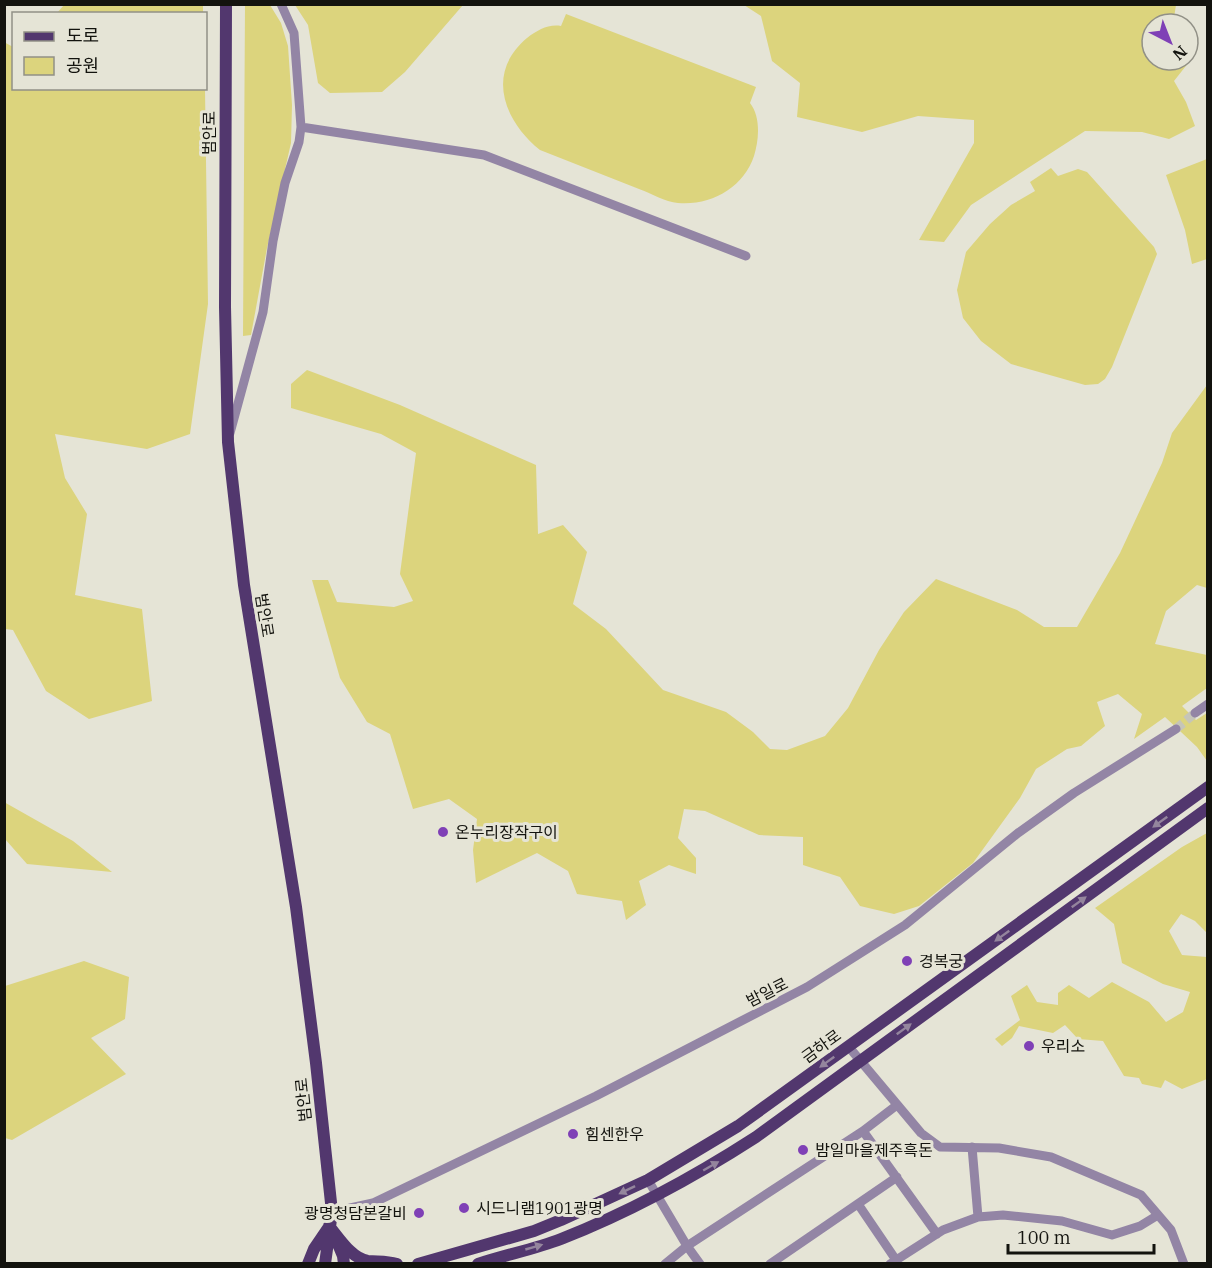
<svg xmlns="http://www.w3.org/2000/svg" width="1212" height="1268" viewBox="0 0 1212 1268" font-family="'IBM Plex Serif','Noto Sans KR',serif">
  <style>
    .green { fill: #dcd47d }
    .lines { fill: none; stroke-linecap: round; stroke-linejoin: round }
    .minor-tunnel { stroke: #c6c5b8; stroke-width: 9; stroke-dasharray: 9 4.5; stroke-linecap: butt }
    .minor { stroke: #9385a5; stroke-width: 9 }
    .major { stroke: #52376e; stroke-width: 12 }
    .oneway { fill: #94859d }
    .poi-dot { fill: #7f40b6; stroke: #e5e4d6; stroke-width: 2 }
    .labels { text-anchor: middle; stroke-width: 6; stroke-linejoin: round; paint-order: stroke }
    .street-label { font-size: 16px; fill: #13130e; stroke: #e5e4d6 }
    .poi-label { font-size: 16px; fill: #13130e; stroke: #e5e4d6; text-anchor: start }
  </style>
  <rect width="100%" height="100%" fill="#e5e4d6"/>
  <!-- green -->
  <path class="green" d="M64 5H203V13H57Z
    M245 5H270L281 23 288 46 292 105 291 143 267 248 251 335 243 336Z
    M295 5H463L405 72 382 92 330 93 318 83 308 25Z
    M744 5H1176L1173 24H1152V60H1188L1189 62 1174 81 1186 102 1195 126 1169 139 1142 132 1085 131 971 205 944 242 919 240 974 143V120L918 116 862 132 797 117 800 83 772 61 761 16Z
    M566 14 756 87 750 103C761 117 759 140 754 156 744 187 711 206 678 203 665 202 651 193 639 189 606 176 573 163 540 150 504 121 485 73 527 38 538 30 548 24 561 26Z
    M4 42 13 47 14 88 205 89 208 304 190 434 147 449 55 434 65 478 87 514 75 595 142 609 152 701 89 719 46 691 13 630 5 629Z
    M1207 159V259L1192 264 1185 230 1166 175Z
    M1051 168 1058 176 1078 169 1087 172 1154 247 1157 254 1112 367 1105 379 1098 384 1085 385 1011 364 981 341 963 318 957 290 966 252 990 224 1011 205 1035 191 1030 182Z
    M307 370 400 405 536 465 538 534 563 525 587 552 573 604 606 629 663 690 726 712 753 732 770 749 787 750 825 736 848 708 879 650 904 612 936 579 1017 610 1044 627H1077L1120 553 1162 463 1172 433 1207 385V588L1197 585 1166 611 1155 644 1207 655V688L1182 706 1196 720 1207 713V761L1197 747 1165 717 1134 739 1142 714 1118 694 1097 702 1105 726 1081 746 1067 749 1036 769 1020 798 973 863 919 906 894 914 860 906 840 877 803 865V837L759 835 705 811 684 809 678 838 696 858V874L669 865 639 881 646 905 626 920 622 901 577 894 568 871 537 853 476 883 473 850 477 819 449 799 413 809 390 734 367 722 340 678 312 580H328L337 602 394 607 413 601 400 574 416 453 381 434 291 408V384Z
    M4 802 73 841 112 872 27 864 5 839Z
    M1207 833V933L1195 921 1181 914 1169 931 1182 955 1207 957V1079L1182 1089 1165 1080 1161 1088 1142 1084 1139 1078 1124 1076 1103 1041 1078 1039 1065 1025 1053 1033 1019 1026 1012 1038 1002 1046 995 1039 1020 1020 1011 996 1027 985 1037 1002 1058 1005V993L1069 985 1089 998 1112 982 1149 1002 1166 1022 1183 1012 1190 992 1163 984 1122 963 1114 924 1095 908 1182 847Z
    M84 961 129 977 125 1019 91 1038 126 1074 12 1140 5 1138V986Z"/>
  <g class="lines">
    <!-- minor-tunnel -->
    <path class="minor-tunnel" d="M1176 729 1195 713"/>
    <!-- minor -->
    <path class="minor" d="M301 127 484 155 746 256
      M230 433 263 312 273 241 285 183 299 142 301 127 294 33 281 4
      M1195 713 1208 704
      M848 1046 921 1133 940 1147 999 1148 1051 1157 1141 1195 1171 1230 1184 1264
      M863 1131 937 1234
      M972 1147 978 1217
      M648 1180 687 1246 700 1264
      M858 1204 896 1260
      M332 1212 373 1203 596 1096 807 987 905 925 1018 833 1074 793 1176 729
      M665 1264 687 1246 863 1131 897 1105
      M770 1264 897 1177
      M890 1264 943 1230 978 1217 1003 1215 1062 1221 1112 1235 1140 1226 1158 1215"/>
    <!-- major -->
    <path class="major" d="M226 4 225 307 228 442 244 585 296 907 316 1063 332 1212 325 1264
      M329 1226C339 1238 352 1259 368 1261 379 1262 386 1261 397 1264
      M338 1244 343 1256 344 1264
      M308 1264 314 1249 329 1227
      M418 1264 534 1231 561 1220 648 1180 738 1126 1208 787
      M478 1264C505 1255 535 1249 561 1239 630 1212 694 1177 756 1137L1208 808"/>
  </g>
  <!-- one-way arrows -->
  <defs><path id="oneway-solid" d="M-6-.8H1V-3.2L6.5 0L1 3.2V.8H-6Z" transform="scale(1.5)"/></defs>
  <g class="oneway">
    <use href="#oneway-solid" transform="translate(1160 822) rotate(144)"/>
    <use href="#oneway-solid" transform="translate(1079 902) rotate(-36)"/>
    <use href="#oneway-solid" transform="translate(1002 936) rotate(144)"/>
    <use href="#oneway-solid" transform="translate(904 1029) rotate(-36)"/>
    <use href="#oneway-solid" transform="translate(827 1062) rotate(144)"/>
    <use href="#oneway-solid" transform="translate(711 1166) rotate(-30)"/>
    <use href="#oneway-solid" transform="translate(627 1190) rotate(154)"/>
    <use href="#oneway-solid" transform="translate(534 1247) rotate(-16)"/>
  </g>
  <!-- markers -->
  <g class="poi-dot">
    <circle cx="443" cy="832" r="6"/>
    <circle cx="907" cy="961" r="6"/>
    <circle cx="1029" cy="1046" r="6"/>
    <circle cx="573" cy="1134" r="6"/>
    <circle cx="803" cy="1150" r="6"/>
    <circle cx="464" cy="1208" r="6"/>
    <circle cx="419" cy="1213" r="6"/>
  </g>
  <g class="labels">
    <!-- street labels -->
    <g class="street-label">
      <text transform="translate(209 133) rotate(-90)" y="6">범안로</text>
      <text transform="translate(265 615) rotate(81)" y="6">범안로</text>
      <text transform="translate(767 992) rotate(-27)" y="6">밤일로</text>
      <text transform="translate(821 1046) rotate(-36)" y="6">금하로</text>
      <text transform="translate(303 1100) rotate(-96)" y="6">범안로</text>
    </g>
    <!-- poi labels -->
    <g class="poi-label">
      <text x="455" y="838">온누리장작구이</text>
      <text x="919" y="967">경복궁</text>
      <text x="1041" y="1052">우리소</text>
      <text x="585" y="1140">힘센한우</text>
      <text x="815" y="1156">밤일마을제주흑돈</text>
      <text x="476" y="1214">시드니램1901광명</text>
      <text x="407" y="1219" text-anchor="end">광명청담본갈비</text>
    </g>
  </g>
  <!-- border -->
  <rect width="1212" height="1268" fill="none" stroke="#13130e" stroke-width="12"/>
  <!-- legend -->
  <rect x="12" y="12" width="195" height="78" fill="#e5e4d6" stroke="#919086" stroke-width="1.5"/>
  <rect x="24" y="32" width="30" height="9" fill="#52376e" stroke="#919086" stroke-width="1.5"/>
  <text x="66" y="42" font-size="18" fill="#13130e">도로</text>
  <rect x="24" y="57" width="30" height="18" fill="#dcd47d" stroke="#919086" stroke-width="1.5"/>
  <text x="66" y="72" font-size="18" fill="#13130e">공원</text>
  <!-- north arrow -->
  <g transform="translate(1170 42) rotate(138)"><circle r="28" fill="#e5e4d6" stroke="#919086" stroke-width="1.5"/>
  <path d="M0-4.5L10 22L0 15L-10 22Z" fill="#7f40b6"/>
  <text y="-9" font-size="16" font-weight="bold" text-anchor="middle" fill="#13130e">N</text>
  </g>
  <!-- scale -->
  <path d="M1008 1244v9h146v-9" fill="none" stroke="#13130e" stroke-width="3"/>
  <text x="1017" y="1244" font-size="18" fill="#13130e" stroke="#e5e4d6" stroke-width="4.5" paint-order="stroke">100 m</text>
</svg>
